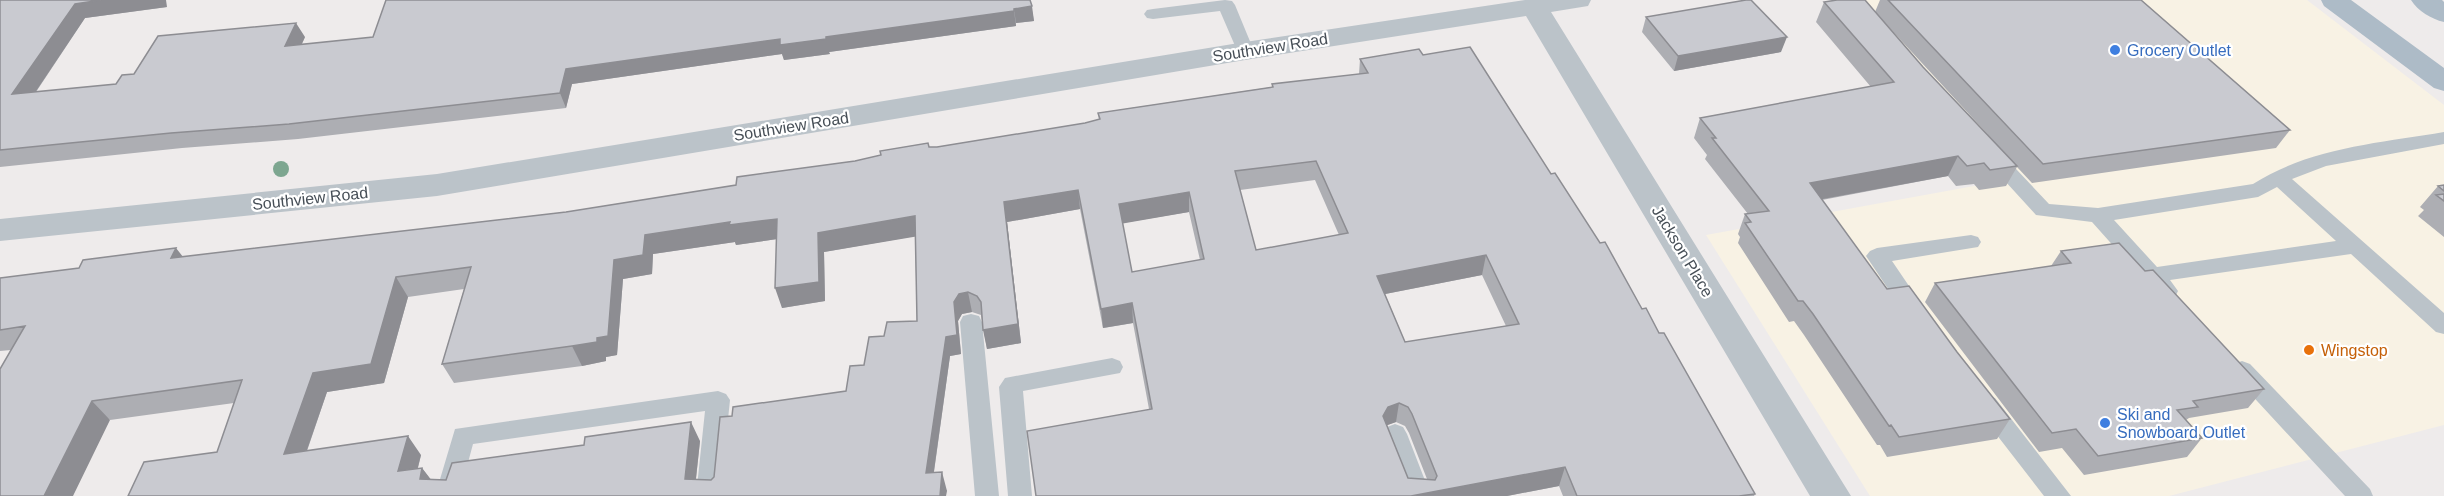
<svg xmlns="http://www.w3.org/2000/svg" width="2444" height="496" viewBox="0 0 2444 496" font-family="Helvetica,sans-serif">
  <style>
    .commercial { fill: #f8f2e4 }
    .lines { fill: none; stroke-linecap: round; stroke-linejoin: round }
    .service { fill: #bbc3c9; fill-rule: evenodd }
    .minor { fill: #bbc3c9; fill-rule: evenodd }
    .primary { fill: #adbbc7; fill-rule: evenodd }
    .tree { fill: #7da690 }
    .wall { fill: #adaeb3; fill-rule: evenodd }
    .shaded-wall { fill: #8d8d92 }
    .building { fill: #c9cad0; stroke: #8d8d92; stroke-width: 1.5; fill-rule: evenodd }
    .shop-dot { fill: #3f7fe0; stroke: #fff; stroke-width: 2 }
    .food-dot { fill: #e8710a; stroke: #fff; stroke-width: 2 }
    .labels { text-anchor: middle; stroke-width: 4.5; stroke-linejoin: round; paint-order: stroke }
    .street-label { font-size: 16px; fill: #464e56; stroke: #fff }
    .shop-label { font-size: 16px; fill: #366cbe; stroke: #fff; text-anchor: start }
    .food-label { font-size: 16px; fill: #c56008; stroke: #fff; text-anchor: start }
  </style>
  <rect width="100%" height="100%" fill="#eeebeb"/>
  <!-- commercial -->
  <path class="commercial" d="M1837 0H2307L2444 105V425L2169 496H1870L1706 235 1996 182Z"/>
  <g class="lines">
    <!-- service -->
    <path class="service" d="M1225 0 1232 1 1235 5 1254 51 1251 55H1239L1220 11 1153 19 1147 18 1144 14 1147 10 1153 9Z
      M2444 132V144L2326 166 2292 179 2444 313V334L2436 332 2351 254 2170 280 2178 291 2175 297 2167 299 2159 297 2092 222 2036 215 1983 157 1986 152 1993 151 2000 152 2049 204 2098 208 2253 184C2309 148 2379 143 2444 132ZM2277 187 2336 241 2157 267 2114 220 2258 197Z
      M1971 235 1978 237 1981 242 1978 247 1892 261 1926 311 1923 317 1915 319 1907 317 1866 256 1870 251 1877 248Z
      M971 314 979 316 982 322 999 496H975L960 322 963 316Z
      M1112 358 1120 361 1123 367 1120 373 1023 391 1032 496H1008L999 387 1005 378Z
      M2242 361 2250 364 2370 489 2373 496H2345L2234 376 2231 370 2234 364Z
      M718 391 726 394 730 400 720 496H696L705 411 473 444 459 496H435L455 429Z
      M1987 396 1995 398 2071 496H2044L1979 412 1975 405 1979 398Z
      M1395 424 1403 427 1407 434 1431 496H1407L1383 434 1387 427Z"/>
    <!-- minor -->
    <path class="minor" d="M1525 0H1591L1588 6 1551 12 1851 496H1810L1526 16 1245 60 437 196 0 241V219L437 174 1245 42Z"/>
    <!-- primary -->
    <path class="primary" d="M2321 0H2351L2444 68V91L2434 88 2324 6Z
      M2411 0H2442L2444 2V22C2431 19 2418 11 2411 0Z"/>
  </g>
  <!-- trees -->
  <circle class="tree" cx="281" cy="169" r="8"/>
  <!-- wall -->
  <path class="wall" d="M0 0 167 7 85 18 36 92 116 84 134 74 305 37 302 44 1030 0 1034 21 1016 23V26L829 52 830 54 784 60 782 54 572 84 566 108 298 139 182 148 0 167Z
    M1880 0H2141L2290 130 2276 148 2032 183 2017 167 2006 186 1979 190 1974 184 1956 186 1948 176 1822 200 1887 289 1957 352 2010 419 1997 439 1887 457 1880 445H1877L1804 335 1794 321 1789 322 1738 243 1740 237 1738 234 1745 214H1748L1705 159 1707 155 1694 138 1700 118 1871 87 1816 22 1824 2 1875 12ZM1885 23 1992 139 1923 67Z
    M1646 17 1781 52 1674 71 1642 32Z
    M1423 55 1551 174 1659 333 1755 494 1754 496H1563L1559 486 1507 496H1036L1149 409 1133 323 1103 328 1080 209 1007 222 1021 343 987 349 981 315 972 312 962 314 958 321 961 354 950 356 934 472 947 491 128 496 217 452 234 403 110 420 11 350 0 351V278L566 212 736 185 855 161 929 147H937L1085 123 1099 120 1098 113 1272 87V84L1359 74 1360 59ZM1315 180 1339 235 1256 250 1240 190ZM1189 212 1200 260 1132 272 1122 223ZM915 236 917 321 884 336 846 391 732 416 714 477 711 480 696 479 700 441 446 480 430 479 422 468H418L421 455 307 451 327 392 384 383 408 297 464 289 442 364 454 383 582 366 606 361V357L617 355 623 279 652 274 653 254 735 242 736 245 777 239 782 308 825 301 824 252ZM1482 275 1506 326 1405 342 1385 294ZM1396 422 1405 426 1409 433 1427 479 1408 478 1387 425Z
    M2444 185V237L2418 216 2424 210 2420 207 2438 186Z
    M2061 251 2145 271 2264 389 2248 408 2189 418 2186 420 2202 438 2187 457 2084 475 2062 448 2039 452 1925 302 1935 283 2051 266Z"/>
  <!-- shaded-wall -->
  <path class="shaded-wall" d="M101 0H166L167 7 85 18 24 109 12 94 75 4Z
    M1032 6 1034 21 1016 23 1014 9Z
    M1014 11 1016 26 829 52 830 54 784 60 782 54 572 84 566 108 560 93 566 69 780 39 826 37Z
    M296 23 305 37 294 60 285 46Z
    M1787 37 1781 52 1674 71 1678 56Z
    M1958 156 1948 176 1801 203 1810 183Z
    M1078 190 1080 209 1007 222 1021 343 987 349 983 330 1004 202Z
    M1189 192V212L1120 224 1119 204Z
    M915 216 919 236 824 252 825 301 782 308 775 288 818 233Z
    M777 219 784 238 736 245 735 242 653 254 652 274 623 279 617 355 606 357V361L582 366 572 346 614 260 645 235 730 222Z
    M176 248 191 267 171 258Z
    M1486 255 1482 275 1375 296 1377 276Z
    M396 277 408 297 384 383 327 392 299 473 284 454 313 373Z
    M968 292 972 312 962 314 958 321 961 354 950 356 931 492 926 473 946 337 954 302 959 294Z
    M1132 303 1133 323 1103 328 1101 309Z
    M92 401 110 420 73 496H44Z
    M1399 403 1396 422 1385 426 1383 416 1388 407Z
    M691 422 700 441 694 496 685 479Z
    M408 436 421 455 412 490 398 471Z
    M1565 467 1559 486 1507 496H1411Z
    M422 468 436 486 420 479Z
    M942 472 947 491 946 496H940Z"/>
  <!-- building -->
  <path class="building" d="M0 0H101L75 4 12 94 116 84 122 75 134 74 158 36 296 23 285 46 373 37 386 0H1030L1032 6 1014 9V11L826 37V39L780 45V39L566 69 560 93 289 124 171 133 0 150Z
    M1746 0H1751L1787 37 1678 56 1646 17Z
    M1837 0H1865L1923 67 2017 166 1990 170 1984 163 1967 166 1958 156 1810 183 1887 289 1909 286 1957 352 2010 419 1899 437 1891 425 1889 426 1813 314 1803 301H1798L1745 223 1751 222 1745 214 1769 211 1712 138H1716L1700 118 1894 82 1824 2Z
    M1888 0H2141L2290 130 2043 164Z
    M1470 47 1551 174 1555 173 1600 243 1605 242 1642 309 1646 308 1659 333H1664L1755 494 1739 496H1577L1565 467 1411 496H1036L1027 431 1152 409 1132 303 1101 309 1078 190 1004 202 1018 324 983 330 981 302 977 296 968 292 959 294 954 302 957 335 946 337 926 473 942 472 940 496H128L144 462 217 452 242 380 92 401 44 496H0V369L25 326 0 330V278L79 268 83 260 176 248 171 258 566 212 736 185 737 177 855 161 881 155 880 151 928 143 929 147H937L1085 123 1100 119 1098 113 1273 87 1272 84 1368 73 1360 59 1419 49 1423 55ZM1316 161 1348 233 1256 250 1235 171ZM1189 192 1204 259 1132 272 1119 204ZM915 216 917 321 887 322 884 336 869 337 864 365 850 366 846 391 733 407 732 416 720 417 714 477 711 480 685 479 691 422 585 437 584 445 452 463 446 480 420 479 422 468 398 471 408 436 284 454 313 373 371 364 396 277 471 267 442 364 572 346 597 342V338L608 336 614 260 643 255 645 235 730 222 729 225 777 219 775 288 819 282 818 233ZM1486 255 1519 324 1405 342 1377 276ZM1399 403 1408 407 1412 414 1437 476 1435 480 1408 478 1383 416 1388 407Z
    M2444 185V191L2438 186Z
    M2444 194V201L2436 195Z
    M2119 243 2145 271 2153 270 2264 389 2193 401 2198 407 2177 410 2202 438 2098 456 2076 429 2052 433 1935 283 2071 263 2061 251Z"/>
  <!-- markers -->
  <g class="shop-dot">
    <circle cx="2115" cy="50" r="6"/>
    <circle cx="2105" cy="423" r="6"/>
  </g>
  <circle class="food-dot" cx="2309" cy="350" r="6"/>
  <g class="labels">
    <!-- street labels -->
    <g class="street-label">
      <text transform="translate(1270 47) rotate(-9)" y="6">Southview Road</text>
      <text transform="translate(791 126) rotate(-9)" y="6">Southview Road</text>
      <text transform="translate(310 198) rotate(-6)" y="6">Southview Road</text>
      <text transform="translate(1683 251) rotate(59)" y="6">Jackson Place</text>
    </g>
    <!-- shop labels -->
    <g class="shop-label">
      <text x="2127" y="56">Grocery Outlet</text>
      <text x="2117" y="420">Ski and<tspan x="2117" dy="18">Snowboard Outlet</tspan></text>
    </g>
    <!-- food labels -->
    <g class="food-label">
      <text x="2321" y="356">Wingstop</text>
    </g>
  </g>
</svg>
